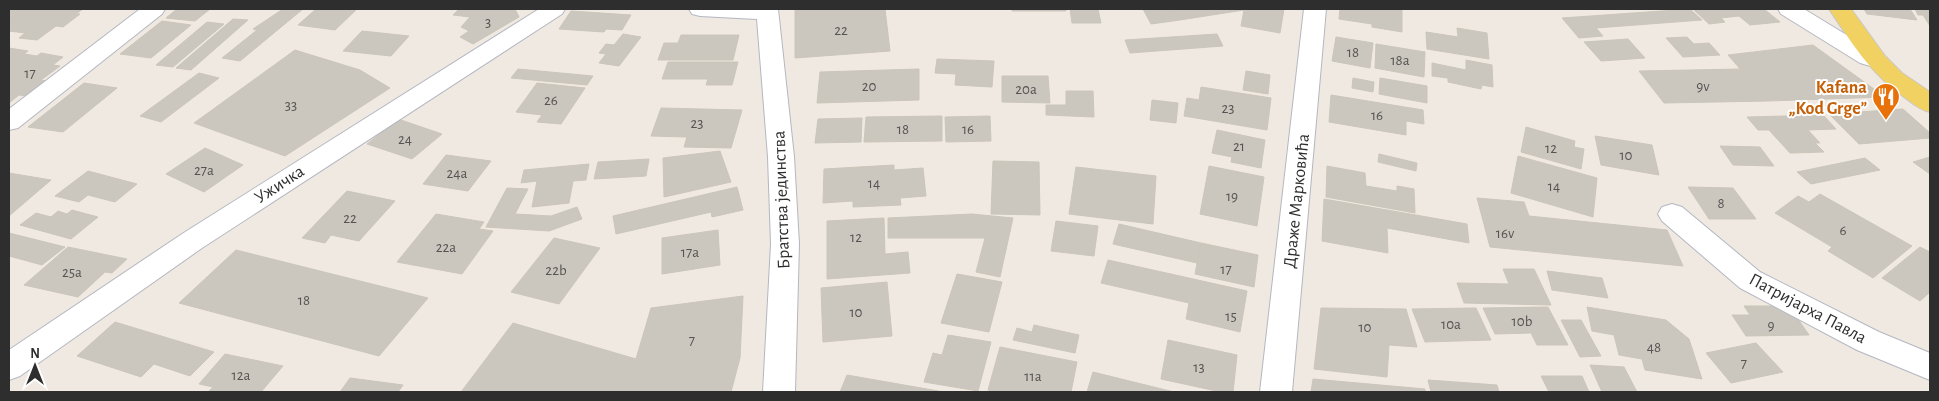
<svg xmlns="http://www.w3.org/2000/svg" width="1939" height="401" viewBox="0 0 1939 401" font-family="'Alegreya Sans',sans-serif">
  <style>
    .building { fill: #cbc7bf; stroke: #cbc5ba }
    .lines { fill: none; stroke-linecap: round; stroke-linejoin: round }
    .minor-casing { stroke: #b4b7c1; stroke-width: 2 }
    .major-casing { stroke: #c9c9c9; stroke-width: 2 }
    .minor { fill: #fff; fill-rule: evenodd }
    .major { fill: #f2d163; fill-rule: evenodd }
    .labels { text-anchor: middle; stroke-width: 4; stroke-linejoin: round; paint-order: stroke }
    .number-label { font-size: 15px; fill: #555452 }
    .food-label { font-size: 18px; font-weight: bold; fill: #c56008; stroke: #fff; text-anchor: end }
    .street-label { font-size: 18px; fill: #2e2e2e; stroke: #fff }
  </style>
  <rect width="100%" height="100%" fill="#efe9e1"/>
  <!-- building -->
  <path class="building" d="M9 9H83L76 14H80L63 27 56 26 37 40 19 38 25 33 9 31Z
    M177 9H210L195 21 166 18Z
    M283 9H303L240 61 222 58 257 30 253 29Z
    M316 9H357L335 30 298 25Z
    M459 9H515L519 17 473 44 460 37 469 31 461 27 470 17 453 15Z
    M795 9H885L890 51 795 58Z
    M1012 9H1066V11H1012Z
    M1070 9H1098L1101 23H1072Z
    M1143 9H1173L1180 20 1151 24Z
    M1173 9H1284L1280 33 1241 26 1244 10 1180 20Z
    M1340 9H1402V32L1372 27V24L1339 19Z
    M1690 9 1702 20 1596 28 1603 36 1579 38 1562 18Z
    M1693 9H1764L1780 22 1750 25 1739 16 1721 18 1725 22 1709 24Z
    M1864 9H1910L1917 20 1867 14Z
    M1915 9H1930V26L1923 15H1918Z
    M571 11 631 15 622 30 606 29 604 32 559 29Z
    M233 19 248 20 191 70 176 68Z
    M162 21 191 25 151 58 120 54Z
    M207 22 224 24 173 67 156 65Z
    M1457 28 1487 33 1489 59 1427 49 1426 32 1458 37Z
    M362 31 409 36 391 56 343 51Z
    M623 34 641 37 619 66 599 63 606 54 599 53 606 44 614 45Z
    M1217 34 1223 46 1130 53 1125 40Z
    M681 35H739L733 60H658L664 43H678Z
    M1336 37 1373 43 1370 68 1332 61Z
    M1687 37 1694 44 1709 43 1720 55 1683 57 1666 38Z
    M1628 39 1645 58 1601 61 1584 42Z
    M1376 44 1425 52 1424 77 1375 68Z
    M1813 45 1885 97 1768 101 1728 55Z
    M9 48 28 51 24 54 37 56 41 53 63 57 53 65 60 66 41 80 47 81 26 96 19 95 9 103Z
    M295 50 360 70 390 88 285 156 194 123Z
    M937 59 994 61 992 87 955 85 956 74 935 73Z
    M1466 60 1492 65 1493 87 1482 85 1481 89 1448 82V78L1432 76V63L1466 70Z
    M668 62H738L732 85H706L708 79H662Z
    M518 69 593 76 587 85 511 78Z
    M919 69V100L817 103 820 72Z
    M1741 69 1768 101 1664 103 1639 71Z
    M1246 71 1270 75 1268 94 1243 90Z
    M199 73 219 78 161 122 140 116Z
    M1002 76H1048L1050 103 1002 102Z
    M1353 78 1374 82 1373 92 1352 88Z
    M1380 78 1427 86V103L1379 94Z
    M84 83 117 88 63 132 28 127Z
    M537 83 585 88 561 124 537 122 542 115 516 112Z
    M1201 87 1271 98 1267 130 1184 116 1187 98 1199 100Z
    M1066 91H1093L1094 117 1046 115V105H1066Z
    M1331 95 1423 110 1424 124 1406 121V135L1329 122Z
    M1152 100 1178 103 1176 123 1150 120Z
    M661 108 742 110 731 148 684 147 687 137 651 136Z
    M1903 109 1930 133V138L1859 144 1829 114Z
    M1823 115 1836 129 1808 130 1820 143H1815L1824 152 1790 153 1769 130H1758L1747 117Z
    M942 116V141L864 142 866 117Z
    M990 116 991 141 946 142 945 117Z
    M862 118 861 142 815 143 818 119Z
    M398 119 442 134 412 159 367 144Z
    M1526 127 1575 141 1574 147 1584 149 1581 169 1521 152Z
    M1217 130 1265 140 1261 168 1231 162 1232 157 1212 153Z
    M1595 136 1652 145 1659 175 1601 165Z
    M1720 146 1760 147 1774 166 1733 165Z
    M205 148 243 165 204 192 166 174Z
    M720 151 731 182 664 197 663 158Z
    M1379 154 1417 163 1416 171 1378 162Z
    M446 155 491 161 468 191 423 184Z
    M1518 156 1597 178 1593 217 1511 193Z
    M1930 157V174L1913 162Z
    M1865 158 1880 170 1811 184 1797 172Z
    M649 159 646 176 594 179 598 162Z
    M993 161 1039 162 1040 215 991 214Z
    M589 164 586 180 573 181 569 203 532 207 537 181 521 183 524 170Z
    M894 165V170L923 168 926 196 900 198 901 205 853 207V201L823 203 824 169Z
    M1209 166 1264 177 1257 226 1200 214Z
    M1327 166 1365 173 1366 186 1397 191V186L1414 189 1415 213 1326 197Z
    M1076 167 1156 176 1153 224 1069 214Z
    M88 171 137 184 115 202 88 195 79 202 55 196Z
    M9 173 51 180 9 216Z
    M737 187 743 210 712 217 711 212 616 234 613 216Z
    M1688 187 1733 188 1756 219H1709Z
    M507 188 528 189 515 214 551 216 577 207 582 219 549 231 486 227Z
    M347 191 395 201 359 241 331 235 325 243 302 238Z
    M1820 194 1912 246 1873 278 1828 251 1832 247 1775 213 1798 196 1809 202Z
    M1477 198 1524 202 1529 216 1667 230 1683 266 1490 247Z
    M1324 199 1467 224 1469 243 1387 228 1388 253 1322 241Z
    M72 210 98 217 71 239 20 225 36 213 51 217 58 211 67 214Z
    M436 214 484 222 479 229 493 231 462 274 397 262Z
    M972 214 1013 218 1000 277 976 272 985 238H888V218Z
    M884 218 885 254 908 252 910 273 827 279V221Z
    M1056 221 1098 226 1094 256 1051 251Z
    M1119 224 1201 243 1197 263 1113 244Z
    M718 230 720 265 662 274V238Z
    M9 233 65 247 42 265 9 256Z
    M554 238 600 248 559 304 511 292Z
    M1201 243 1258 255 1254 287 1195 274Z
    M68 247 127 259 112 273 105 272 78 297 24 285Z
    M1920 247 1930 252V292L1920 301 1882 278Z
    M236 250 428 298 379 356 179 303Z
    M1108 260 1247 291 1240 332 1186 319 1189 303 1101 283Z
    M1503 269H1534L1551 305 1464 303 1457 283 1509 284Z
    M1547 271 1602 278 1608 298 1552 290Z
    M957 274 1002 282 989 332 941 323Z
    M887 282 892 336 823 342 821 288Z
    M743 296 740 358 731 392H461L513 323 636 359 651 308Z
    M1744 306H1789L1809 335 1746 336 1732 315H1750Z
    M1548 307 1568 345H1537L1531 333 1495 334 1483 308Z
    M1587 307 1666 320 1689 339 1702 379 1645 370 1642 359 1619 355 1614 335 1592 331Z
    M1321 308 1406 309 1417 347 1389 345 1387 377 1314 369Z
    M1476 308 1491 340 1425 342 1412 309Z
    M1561 320H1581L1601 356 1580 357Z
    M115 322 214 352 190 376 154 364 141 377 77 356Z
    M1034 325 1079 335 1075 353 1013 340 1017 328 1032 332Z
    M948 335 991 342 978 391 924 382 933 353 942 355Z
    M1168 340 1237 355 1233 392H1221L1161 379Z
    M1756 343 1783 372 1731 383 1706 353Z
    M1000 347 1077 362 1071 392H998L988 390Z
    M225 354 283 366 261 392H208L213 387 199 384Z
    M1590 365 1624 367 1637 392H1602Z
    M1093 372 1174 392H1087Z
    M847 375 944 392H840Z
    M1541 376H1582L1589 392H1549Z
    M350 378 403 385 398 392H340Z
    M1313 379 1425 389V392H1311Z
    M1428 380 1497 385 1499 392H1431Z"/>
  <g class="lines">
    <defs>
      <path id="minor" d="M140 9H165L162 14 18 128 9 130V109Z
        M539 9H565L562 14 202 248 20 376 9 380V350L182 234Z
        M689 9H778L794 157 799 244 795 392H763L771 244 768 157 757 19 700 16 692 14Z
        M1304 9H1326L1292 392H1260Z
        M1778 9H1804L1876 53 1885 56 1889 61 1885 66 1877 68 1860 63 1781 14Z
        M1672 204 1682 207 1760 272 1879 332 1930 353V380L1857 350 1740 288 1662 221 1658 214 1662 207Z"/>
      <path id="major" d="M1829 9H1851L1885 56 1902 73 1930 92V112C1920 110 1912 103 1904 97 1869 72 1852 43 1829 9Z"/>
    </defs>
    <!-- minor casing -->
    <use href="#minor" class="minor-casing"/>
    <!-- major casing -->
    <use href="#major" class="major-casing"/>
    <!-- minor -->
    <use href="#minor" class="minor"/>
    <!-- major -->
    <use href="#major" class="major"/>
  </g>
  <!-- icons -->
  <defs>
    <symbol id="restaurant-pin" viewBox="-11 -11 22 30"><path d="M0 17L-7.5 6A9.5 9.5 0 1 1 7.5 6Z" fill="#e8710a" stroke="#fff"/><path d="M-5-6h1v4h1v-4h1v4h1v-4h1v5L-1.5 .5V6h-2V.5L-5-1ZM5-6V6H3V1.5H1.5Q1.5-4 5-6Z" fill="#fff"/></symbol>
  </defs>
  <g fill-rule="evenodd">
    <use href="#restaurant-pin" x="1870" y="81" width="32" height="43"/>
  </g>
  <g class="labels">
    <!-- number labels -->
    <g class="number-label">
      <text x="488" y="27">3</text>
      <text x="841" y="35">22</text>
      <text x="1353" y="57">18</text>
      <text x="1400" y="65">18a</text>
      <text x="30" y="78">17</text>
      <text x="869" y="91">20</text>
      <text x="1703" y="91">9v</text>
      <text x="1026" y="94">20a</text>
      <text x="551" y="105">26</text>
      <text x="291" y="110">33</text>
      <text x="1228" y="113">23</text>
      <text x="1377" y="120">16</text>
      <text x="697" y="128">23</text>
      <text x="903" y="134">18</text>
      <text x="968" y="134">16</text>
      <text x="405" y="144">24</text>
      <text x="1239" y="151">21</text>
      <text x="1551" y="153">12</text>
      <text x="1626" y="160">10</text>
      <text x="204" y="175">27a</text>
      <text x="457" y="178">24a</text>
      <text x="874" y="188">14</text>
      <text x="1554" y="191">14</text>
      <text x="1232" y="201">19</text>
      <text x="1721" y="208">8</text>
      <text x="350" y="223">22</text>
      <text x="1843" y="235">6</text>
      <text x="1505" y="238">16v</text>
      <text x="856" y="242">12</text>
      <text x="446" y="252">22a</text>
      <text x="690" y="257">17a</text>
      <text x="1226" y="274">17</text>
      <text x="556" y="275">22b</text>
      <text x="72" y="277">25a</text>
      <text x="304" y="305">18</text>
      <text x="856" y="317">10</text>
      <text x="1231" y="321">15</text>
      <text x="1522" y="326">10b</text>
      <text x="1451" y="329">10a</text>
      <text x="1771" y="330">9</text>
      <text x="1365" y="332">10</text>
      <text x="692" y="345">7</text>
      <text x="1654" y="352">48</text>
      <text x="1744" y="368">7</text>
      <text x="1199" y="372">13</text>
      <text x="241" y="380">12a</text>
      <text x="1033" y="381">11a</text>
    </g>
    <!-- food labels -->
    <g class="food-label">
      <text x="1867" y="93">Kafana<tspan x="1867" dy="21">„Kod Grge”</tspan></text>
    </g>
    <!-- street labels -->
    <g class="street-label">
      <text transform="translate(279 184) rotate(-33)" y="6">Ужичка</text>
      <text transform="translate(781 200) rotate(-92)" y="6">Братства јединства</text>
      <text transform="translate(1296 201) rotate(-84)" y="6">Драже Марковића</text>
      <text transform="translate(1808 308) rotate(28)" y="6">Патријарха Павла</text>
    </g>
  </g>
  <!-- border -->
  <rect width="1939" height="401" fill="none" stroke="#2e2e2e" stroke-width="20"/>
  <!-- north arrow -->
  <g transform="translate(35 366)" stroke="#ffffff" stroke-width="4" paint-order="stroke">
  <path d="M0-4L9 19L0 12L-9 19Z" fill="#2e2e2e"/>
  <text y="-8" font-size="14" font-weight="bold" text-anchor="middle" fill="#2e2e2e">N</text>
  </g>
</svg>
